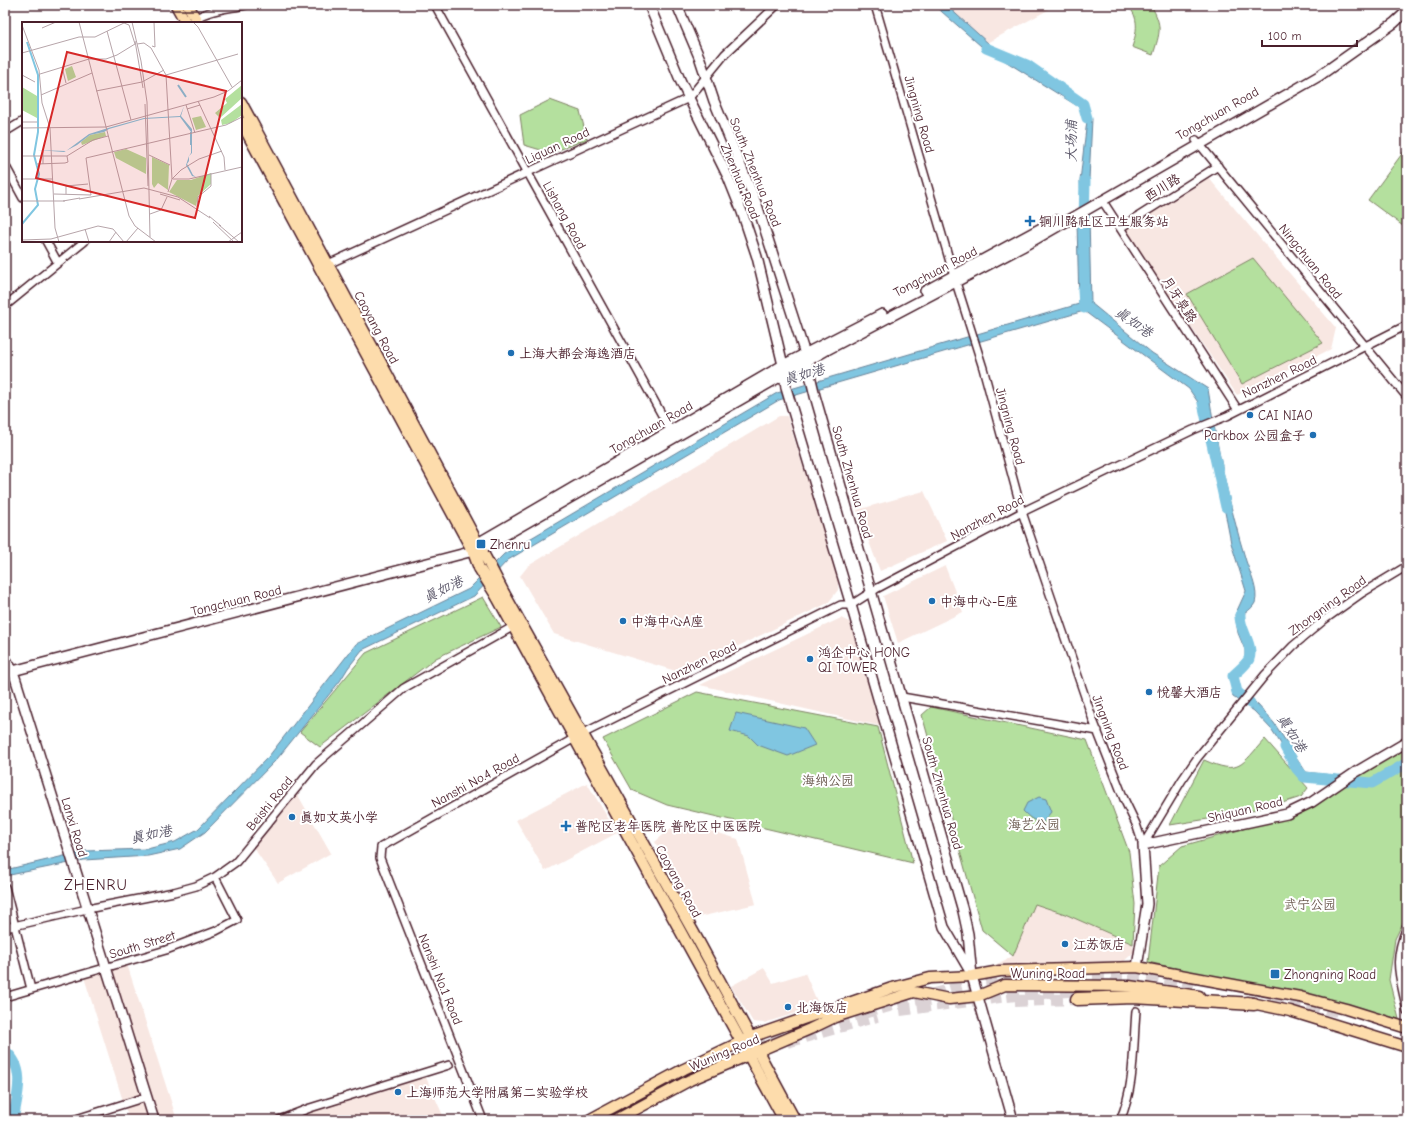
<svg xmlns="http://www.w3.org/2000/svg" width="1412" height="1125" viewBox="0 0 1412 1125" font-family="'Comic Neue','LXGW WenKai TC',sans-serif">
  <style>
    .built { fill: #f8e7e2 }
    .green { fill: #b4e09e; stroke: #7f8064 }
    .water { fill: #80c6e1; stroke: #6a8398 }
    .lines { fill: none; stroke-linecap: round; stroke-linejoin: round }
    .river { stroke: #80c6e1; stroke-width: 11 }
    .highway-tunnel { stroke: #dbd2d5; stroke-width: 12; stroke-dasharray: 12 6; stroke-linecap: butt }
    .street-casing { stroke: #4a1f2b; stroke-width: 10 }
    .secondary-casing { stroke: #4a1f2b; stroke-width: 12 }
    .primary-casing { stroke: #4a1f2b; stroke-width: 13 }
    .highway-casing { stroke: #4a1f2b; stroke-width: 15 }
    .street { stroke: #fff; stroke-width: 7 }
    .secondary { stroke: #fff; stroke-width: 9 }
    .primary { stroke: #fddcac; stroke-width: 10 }
    .highway { stroke: #fddcac; stroke-width: 12 }
    .primary-bridge-casing { stroke: #4a1f2b; stroke-width: 13; stroke-linecap: butt }
    .primary-bridge { stroke: #fddcac; stroke-width: 10 }
    .poi-dot { fill: #1f6fb2; stroke: #fff; stroke-width: 1.5 }
    .labels { text-anchor: middle; stroke-width: 4; stroke-linejoin: round; paint-order: stroke }
    .street-label { font-size: 13px; fill: #4a1f2b; stroke: #fff }
    .poi-label { font-size: 13px; fill: #4a1f2b; stroke: #fff; text-anchor: start }
    .park-label { font-size: 13px; fill: #6a594e; stroke: #fff }
    .water-label { font-size: 14px; font-style: italic; fill: #5d596b; stroke: #fff }
    .quarter-label { font-size: 15px; letter-spacing: 1px; fill: #4a1f2b; stroke: #fff }
    .inset-river { fill: none; stroke: #80c6e1; stroke-width: 2 }
    .inset-road { fill: none; stroke: #b7a5aa; stroke-width: 1 }
    .view { fill: #d62828; fill-opacity: 0.15; stroke: #d62828; stroke-width: 2 }
    .inset-edge { fill: none; stroke: #4a1f2b; stroke-width: 2 }
  </style>
  <rect width="100%" height="100%" fill="#fff"/>
  <filter id="ink" filterUnits="userSpaceOnUse"><feTurbulence type="fractalNoise" baseFrequency=".025" numOctaves="2"/><feDisplacementMap in="SourceGraphic" scale="8" xChannelSelector="R" yChannelSelector="G"/><feConvolveMatrix kernelMatrix="1 2 1 2 8 2 1 2 1" color-interpolation-filters="sRGB"/></filter>
  <g filter="url(#ink)">
    <!-- built -->
    <path class="built" d="M939 5H1045L1048 10 981 46Z
      M1207 176 1336 328 1331 349 1237 395 1124 228Z
      M779 416H787L838 576V590L828 603 682 673 554 634 520 576 528 566Z
      M924 491 947 541 880 571 857 510Z
      M945 566 963 612 898 643 883 596Z
      M841 618 849 622 855 631 880 726 700 685Z
      M587 783 617 833 545 871 516 820Z
      M295 790 331 853 278 883 251 844Z
      M679 821 738 839 756 904 699 917 655 842Z
      M1035 904 1065 914 1133 944 1134 952 1123 962 1004 967 995 965 1013 956Z
      M126 961 177 1120H129L83 974Z
      M764 968 773 983 805 973 819 1006 764 1023 753 1022 731 986Z
      M424 1073 445 1120H280Z"/>
    <!-- green -->
    <path class="green" d="M1127 5H1151C1163 27 1160 32 1153 55L1132 47C1137 32 1140 17 1127 5Z
      M550 100 580 111 587 139 551 153 524 145 520 115Z
      M1407 147V229L1368 200Z
      M1253 258 1323 343 1242 384 1187 294Z
      M483 597 501 627 436 658 320 747 300 732 366 653Z
      M697 692 878 727 913 863 667 805 632 790 603 739Z
      M931 707 1087 740 1129 852 1135 904 1133 944 1065 914 1035 904 1013 956 982 930 922 715Z
      M1265 739 1308 788 1301 797 1276 805 1208 819 1170 825 1204 760C1240 776 1241 765 1265 739Z
      M1407 747V914L1395 939 1389 980 1399 1019 1148 962 1159 866 1182 846 1300 813Z"/>
    <!-- water -->
    <path class="water" d="M934 5H946L999 53 1027 65 1083 104 1092 119 1089 180 1084 195 1081 198 1080 181 1087 120 1079 107 981 46Z
      M1089 216 1091 303 1152 353 1208 389C1217 447 1229 505 1246 561 1250 573 1259 591 1255 603 1252 609 1245 613 1240 617L1251 660 1234 676 1237 692 1258 705 1274 723 1306 772 1341 776 1336 779 1325 782 1304 777 1294 764 1272 730 1254 711 1233 697 1230 677 1245 657V650L1238 633 1235 615 1246 591 1231 543 1206 414 1189 389 1084 311 779 400 508 560 474 596 362 650 348 668 340 681 277 759 205 832 180 849 148 856 84 860 5 876V870L85 851 147 849 175 842 198 829 269 756 356 644 469 589 504 554 777 393 1079 304 1077 222Z
      M736 713 804 728 815 745 788 756 758 745 749 736 730 731Z
      M1407 759V769L1372 785H1347L1351 781 1372 783Z
      M1039 797 1046 799 1051 812 1043 822C1034 822 1029 817 1023 811L1027 803Z"/>
    <g class="lines">
      <!-- river -->
      <path class="river" d="M986 48 1027 65 1083 104 1087 118
        M1084 220 1085 181
        M1083 289 1084 308
        M1203 403 1226 507
        M1240 615C1239 629 1254 645 1249 659 1246 665 1238 671 1233 676L1237 692 1250 703
        M1285 747 1297 769 1304 777 1372 783 1407 763
        M5 1051C27 1068 17 1096 13 1120"/>
      <!-- highway-tunnel -->
      <path class="highway-tunnel" d="M1273 996 1337 1011
        M1015 1001 1077 999
        M900 1010 1016 995 1079 990
        M863 1013 964 986 1055 976H1152L1196 983
        M787 1042 877 1016
        M720 1057 729 1052 791 1033
        M670 1082 703 1065"/>
      <defs>
        <path id="street" d="M435 5 673 435
          M875 5 954 276 983 368 1022 512 1093 720 1124 799 1136 824 1143 845
          M190 23C203 10 227 9 245 5
          M5 132 23 121
          M1196 140 1407 397
          M5 165 23 198
          M1102 200 1238 410
          M1120 228 1218 166
          M46 241 58 263
          M324 266 689 98 725 54 777 5
          M5 306 85 241
          M902 697 1098 731
          M1143 845 1182 780 1198 757 1265 675 1293 646 1324 620 1362 593 1407 566
          M5 887 31 989
          M1407 927C1392 963 1400 975 1407 1011
          M5 928 87 909 174 892 196 886 215 877 236 862 316 764 404 688 516 625
          M5 997 166 950 216 931 237 920 215 877
          M73 1120 146 1097
          M279 1120 310 1108 449 1065
          M483 1120 380 858 381 847 582 734 841 605H851L876 589 1022 512 1193 430 1227 416 1407 325
          M1120 1120C1135 1088 1133 1046 1136 1011"/>
        <path id="secondary" d="M649 5 681 82 728 177 742 212 757 257 783 365 786 388 851 605 944 927 971 973
          M677 5 700 59 714 101 757 205 805 354 815 396 963 911 968 934 972 976 1013 1120
          M925 291 1056 220
          M474 549 478 543 783 365 882 314
          M5 658 13 671 154 1120
          M5 673 481 549 825 351 1022 247 1319 76 1394 23 1407 11
          M1137 967 1147 904 1143 845 1287 814 1312 802 1356 772 1407 742"/>
        <path id="primary" d="M176 5 186 23
          M188 5 198 23
          M241 102 489 564
          M241 122 473 552 479 568
          M504 593 699 942 795 1120
          M497 597 784 1120
          M1247 1002 1290 1011 1407 1047
          M589 1120 684 1069 751 1037 892 988 930 978 972 976 1000 971 1137 967 1300 997 1346 1009 1407 1028
          M616 1120 690 1080 810 1029 835 1017 914 992 949 999 978 996 1005 985 1129 986 1199 996"/>
        <path id="highway" d="M1077 999 1133 997 1254 1004"/>
      </defs>
      <!-- street casing -->
      <use href="#street" class="street-casing"/>
      <!-- secondary casing -->
      <use href="#secondary" class="secondary-casing"/>
      <!-- primary casing -->
      <use href="#primary" class="primary-casing"/>
      <!-- highway casing -->
      <use href="#highway" class="highway-casing"/>
      <!-- street -->
      <use href="#street" class="street"/>
      <!-- secondary -->
      <use href="#secondary" class="secondary"/>
      <!-- primary -->
      <use href="#primary" class="primary"/>
      <!-- highway -->
      <use href="#highway" class="highway"/>
      <defs>
        <path id="primary-bridge" d="M489 564 504 593
          M479 568 497 597"/>
      </defs>
      <!-- primary-bridge casing -->
      <use href="#primary-bridge" class="primary-bridge-casing"/>
      <!-- primary-bridge -->
      <use href="#primary-bridge" class="primary-bridge"/>
    </g>
  </g>
  <!-- markers -->
  <g class="poi-dot">
    <path d="M1028 215h4v4h4v4h-4v4h-4v-4h-4v-4h4z"/>
    <circle cx="511" cy="353" r="4"/>
    <circle cx="1250" cy="415" r="4"/>
    <circle cx="1313" cy="435" r="4"/>
    <rect x="476" y="539" width="10" height="10" rx="2"/>
    <circle cx="932" cy="601" r="4"/>
    <circle cx="623" cy="621" r="4"/>
    <circle cx="810" cy="659" r="4"/>
    <circle cx="1149" cy="692" r="4"/>
    <circle cx="292" cy="817" r="4"/>
    <path d="M564 820h4v4h4v4h-4v4h-4v-4h-4v-4h4z"/>
    <circle cx="1065" cy="944" r="4"/>
    <rect x="1270" y="969" width="10" height="10" rx="2"/>
    <circle cx="788" cy="1007" r="4"/>
    <circle cx="398" cy="1092" r="4"/>
  </g>
  <g class="labels">
    <!-- street labels -->
    <g class="street-label">
      <text transform="translate(1217 113) rotate(-30)" y="5">Tongchuan Road</text>
      <text transform="translate(920 114) rotate(74)" y="5">Jingning Road</text>
      <text transform="translate(557 145) rotate(-25)" y="5">Liquan Road</text>
      <text transform="translate(756 172) rotate(68)" y="5">South Zhenhua Road</text>
      <text transform="translate(741 181) rotate(67)" y="5">Zhenhua Road</text>
      <text transform="translate(1162 187) rotate(-32)" y="5">西川路</text>
      <text transform="translate(565 215) rotate(61)" y="5">Lishang Road</text>
      <text transform="translate(1311 261) rotate(51)" y="5">Ningchuan Road</text>
      <text transform="translate(935 271) rotate(-28)" y="5">Tongchuan Road</text>
      <text transform="translate(1180 299) rotate(57)" y="5">月牙泉路</text>
      <text transform="translate(377 327) rotate(62)" y="5">Caoyang Road</text>
      <text transform="translate(1279 376) rotate(-26)" y="5">Nanzhen Road</text>
      <text transform="translate(1011 426) rotate(75)" y="5">Jingning Road</text>
      <text transform="translate(651 427) rotate(-30)" y="5">Tongchuan Road</text>
      <text transform="translate(853 482) rotate(74)" y="5">South Zhenhua Road</text>
      <text transform="translate(987 517) rotate(-28)" y="5">Nanzhen Road</text>
      <text transform="translate(236 600) rotate(-14)" y="5">Tongchuan Road</text>
      <text transform="translate(1327 605) rotate(-36)" y="5">Zhongning Road</text>
      <text transform="translate(699 662) rotate(-26)" y="5">Nanzhen Road</text>
      <text transform="translate(1111 732) rotate(69)" y="5">Jingning Road</text>
      <text transform="translate(475 780) rotate(-29)" y="5">Nanshi No.4 Road</text>
      <text transform="translate(943 793) rotate(74)" y="5">South Zhenhua Road</text>
      <text transform="translate(269 803) rotate(-51)" y="5">Beishi Road</text>
      <text transform="translate(1245 809) rotate(-13)" y="5">Shiquan Road</text>
      <text transform="translate(75 827) rotate(73)" y="5">Lanxi Road</text>
      <text transform="translate(679 881) rotate(61)" y="5">Caoyang Road</text>
      <text transform="translate(142 944) rotate(-17)" y="5">South Street</text>
      <text x="1048" y="978">Wuning Road</text>
      <text transform="translate(441 979) rotate(68)" y="5">Nanshi No.1 Road</text>
      <text transform="translate(724 1052) rotate(-23)" y="5">Wuning Road</text>
    </g>
    <!-- poi labels -->
    <g class="poi-label">
      <text x="1039" y="226">铜川路社区卫生服务站</text>
      <text x="519" y="358">上海大都会海逸酒店</text>
      <text x="1258" y="420">CAI NIAO</text>
      <text x="1305" y="440" text-anchor="end">Parkbox 公园盒子</text>
      <text x="490" y="549">Zhenru</text>
      <text x="940" y="606">中海中心-E座</text>
      <text x="631" y="626">中海中心A座</text>
      <text x="818" y="657">鸿企中心 HONG<tspan x="818" dy="15">QI TOWER</tspan></text>
      <text x="1157" y="697">悦馨大酒店</text>
      <text x="300" y="822">真如文英小学</text>
      <text x="575" y="831">普陀区老年医院 普陀区中医医院</text>
      <text x="1073" y="949">江苏饭店</text>
      <text x="1284" y="979">Zhongning Road</text>
      <text x="796" y="1012">北海饭店</text>
      <text x="406" y="1097">上海师范大学附属第二实验学校</text>
    </g>
    <!-- park labels -->
    <g class="park-label">
      <text x="828" y="785">海纳公园</text>
      <text x="1034" y="829">海艺公园</text>
      <text x="1310" y="909">武宁公园</text>
    </g>
    <!-- water labels -->
    <g class="water-label">
      <text transform="translate(1071 141) rotate(-90)" y="5">大场浦</text>
      <text transform="translate(1134 322) rotate(35)" y="5">真如港</text>
      <text transform="translate(804 374) rotate(-16)" y="5">真如港</text>
      <text transform="translate(443 589) rotate(-26)" y="5">真如港</text>
      <text transform="translate(1292 733) rotate(58)" y="5">真如港</text>
      <text transform="translate(151 834) rotate(-11)" y="5">真如港</text>
    </g>
    <!-- quarter labels -->
    <g class="quarter-label">
      <text x="96" y="890">ZHENRU</text>
    </g>
  </g>
  <!-- overview -->
  <g transform="translate(22 22)">
    <rect width="220" height="220" fill="#fff"/>
    <path d="M50 44 54 55 46 59 43 47ZM220 63V76L198 96 193 91 205 81 203 77ZM0 65 15 74V96L0 88ZM220 82V93L209 101 200 103 199 98ZM179 94 184 105 174 108 170 96ZM83 110 84 114 60 123 59 120 68 113ZM104 127 124 136V152L94 136 92 130ZM130 135 147 143 146 168 136 161 132 166 130 162ZM189 151V162L176 174 174 184 147 170 155 158H169Z" fill="#b4e09e"/>
    <path d="M162 84 159 94 170 107V131L167 134V139L165 142 168 147 171 153 174 155 170 154 164 143 167 134 169 131V110L158 95 122 97 87 107 82 110 68 113 55 123 42 130 15 128 44 129 67 112 86 106 122 96 158 94Z" fill="#80c6e1"/>
    <path class="inset-river" d="M156 63 164 75M169 123V110M0 202 16 183 13 167 17 152 12 133 16 110V53L5 20"/>
    <path class="inset-road" d="M57 0 107 194 113 204 134 220M110 0 119 39 125 80 128 215M171 0 176 5 210 65M0 3 17 48 20 81 28 106 33 206 37 220M20 6 34 0M85 9 109 98M113 19 121 66M115 22 122 21 129 26 144 53 150 157M130 24 133 25 132 0M0 31 57 15H73L102 1 107 3 113 22 95 33 84 37H67L18 52M40 45 44 61M0 53 13 60M144 53 216 32M74 69 120 60 142 48M19 73 70 51M176 79 202 135 203 148M123 82 126 164M164 83 173 111M165 87 178 83M0 100H15M0 106 84 105 192 75 206 69 220 58M21 129V142M127 133 148 143M0 134H45L71 118 86 114M15 142 43 141 46 140 45 134M0 157H31M151 157H167L220 145M146 170 150 157 159 148 177 137 200 129M32 172 69 173 64 136 204 103 220 95M44 172V164L66 162M138 172 158 178M57 177 122 166 156 175 188 196M0 179H43M41 179 58 176M175 185 176 175 189 164V151M128 192 139 188 145 175M187 194 199 204M191 200 212 220M197 203 217 220M63 207 67 220M0 218 29 217 76 204 91 207 102 220M87 220 94 210M104 220 116 206M206 220 220 210"/>
    <path class="view" d="M45 30 204 69 173 196 14 156Z"/>
    <rect width="220" height="220" class="inset-edge"/>
  </g>
  <!-- margin -->
  <rect width="1412" height="1125" fill="none" stroke="#fff" stroke-width="20"/>
  <rect x="10" y="10" width="1392" height="1105" fill="none" stroke="#4a1f2b" stroke-width="1.5" filter="url(#ink)"/>
  <!-- scale -->
  <path d="M1262 40v6h95v-6" fill="none" stroke="#4a1f2b" stroke-width="2"/>
  <text x="1268" y="40" font-size="12" fill="#4a1f2b" stroke="#ffffff" stroke-width="3" paint-order="stroke">100 m</text>
</svg>
